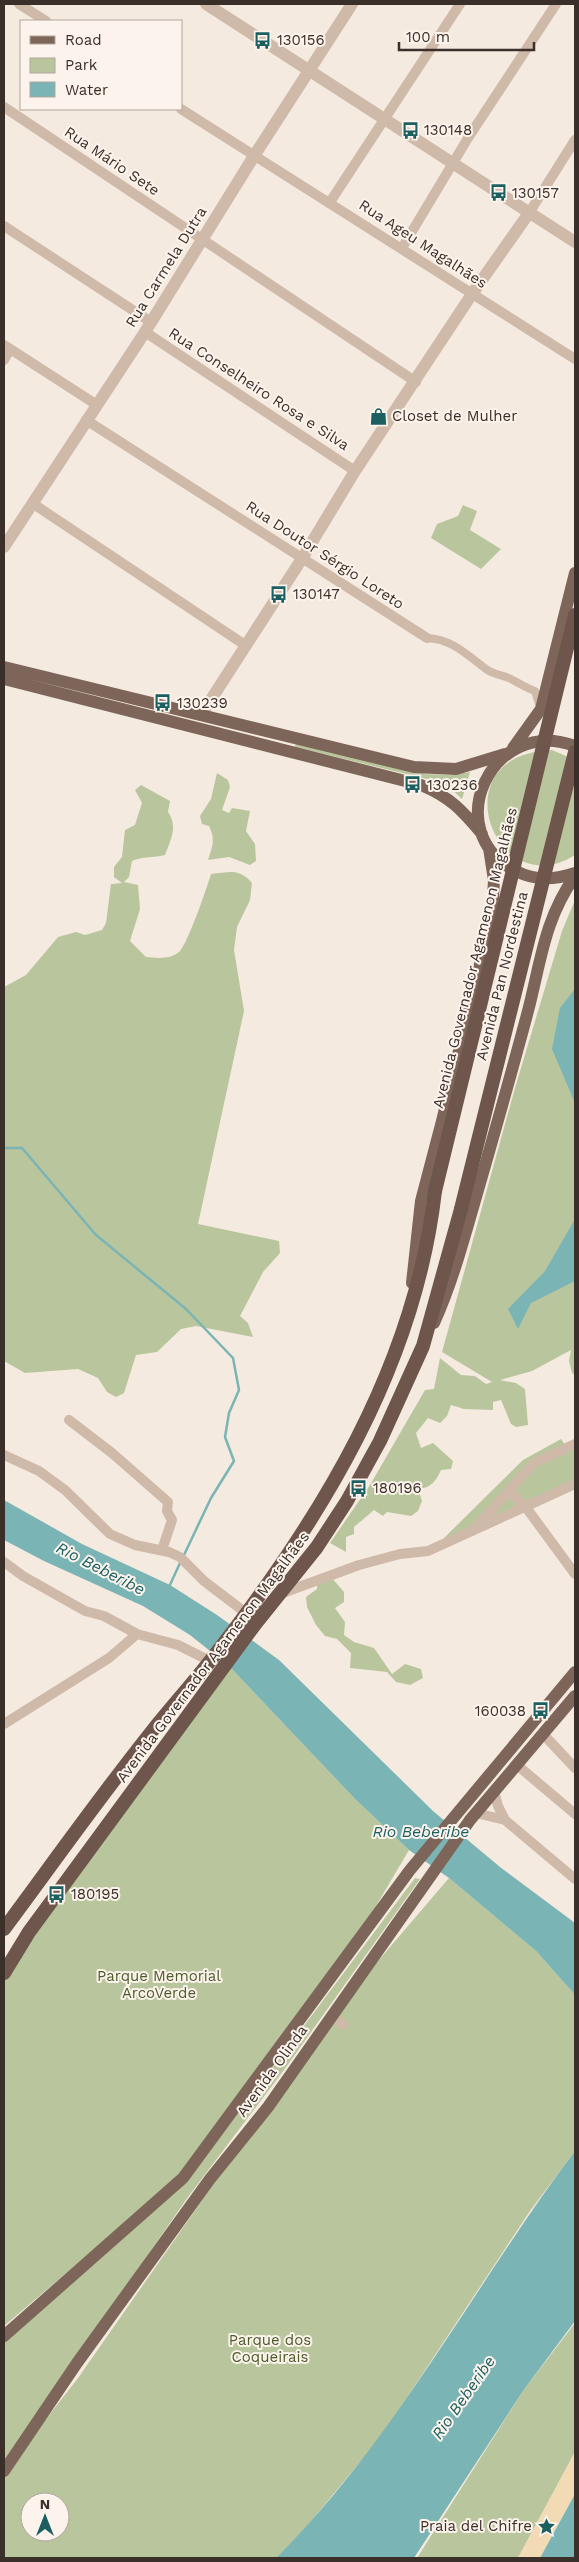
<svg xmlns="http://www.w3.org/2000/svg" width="579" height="2562" viewBox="0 0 579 2562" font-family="'Work Sans',sans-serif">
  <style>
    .green { fill: #b9c69d; fill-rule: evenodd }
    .sand { fill: #f2dbb4 }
    .water { fill: #7bb4b5 }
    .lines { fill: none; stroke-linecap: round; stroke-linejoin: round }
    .stream { stroke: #7bb4b5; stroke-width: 2.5 }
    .pedestrian { stroke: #cfb9a9; stroke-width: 8 }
    .minor { stroke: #cfb9a9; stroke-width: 10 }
    .tertiary { stroke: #cfb9a9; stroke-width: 12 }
    .primary { stroke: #7e6559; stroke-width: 12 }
    .trunk { stroke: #6e564c; stroke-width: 14 }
    .trunk-bridge { stroke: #6e564c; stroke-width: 14 }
    .labels { text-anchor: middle; stroke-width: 4; stroke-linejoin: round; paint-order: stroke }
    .poi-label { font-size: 15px; fill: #3b2f2a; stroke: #fcf4ec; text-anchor: start }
    .street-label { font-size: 15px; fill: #3b2f2a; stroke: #fcf4ec }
    .park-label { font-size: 15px; fill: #4c5c2b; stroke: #fcf4ec }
    .water-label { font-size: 16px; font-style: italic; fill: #1b5f61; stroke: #fcf4ec }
  </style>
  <rect width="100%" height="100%" fill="#f5eadf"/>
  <!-- green -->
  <path class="green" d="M463 505 477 511 470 530 501 549 481 569 431 538 437 524 458 516Z
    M296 742 427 774 450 775 470 772 462 799 448 786 435 781 295 747Z
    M552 750 575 760V855C495 906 437 754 552 750Z
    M217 773 228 780 230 787 222 810 229 813 232 808 250 811 246 831 255 844 256 861 250 865 229 857 208 860C212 847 216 840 209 826L202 824 200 816 211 799Z
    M141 785 170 801 168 812C178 826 171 840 165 855 153 858 142 856 132 861L129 877 124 882 138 885 140 909 130 941 146 957C157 958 171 960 180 951 189 940 206 890 211 874 230 872 239 868 252 883L250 900 237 927 234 950 244 1011 198 1224 279 1241 280 1253 263 1272 240 1316 248 1323 253 1337 196 1326 181 1329 157 1352 136 1355 124 1393 116 1397 107 1392 98 1378 78 1369 25 1373 4 1361V987L26 975 58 937 76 932 85 935 102 930 106 923 111 884 122 883 114 877V867L122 857 125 830 135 825 142 803 135 790Z
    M575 900V1375L572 1373 569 1361 571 1350 532 1371 500 1380 516 1383 525 1389 528 1425 516 1427 511 1424 501 1400 493 1402V1410L464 1409 451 1405 447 1416 440 1423 428 1418 416 1433 421 1448 433 1443 453 1461 451 1469 441 1470C436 1481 431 1488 418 1489L422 1501 418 1511 411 1516 387 1512 383 1516 374 1510 354 1527V1534L346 1537V1552L330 1543 370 1485 425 1390 434 1389 440 1358 461 1375 475 1376 486 1384 492 1382 442 1352 515 1088 562 931Z
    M561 1439 567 1448 575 1446V1481L443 1539 523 1460Z
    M331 1577 344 1592V1602L335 1608 345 1622 344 1635 354 1642 374 1648 392 1674 405 1664 421 1669 423 1678 410 1685 396 1682 387 1672 350 1668 351 1653 337 1639 325 1636 316 1625 307 1607 306 1597 317 1589V1582Z
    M229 1666 355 1799 409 1850 360 1933 186 2171 4 2326V1977Z
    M415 1878 420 1879 284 2070 188 2197 4 2462V2335L188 2180Z
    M449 1878 536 1951 575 1995V2151L530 2211 383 2434 298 2537 276 2558H4V2473L78 2378 331 2016ZM30 2502H60V2532H30Z
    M575 2323V2452L518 2558H417L523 2391Z"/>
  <!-- sand -->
  <path class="sand" d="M575 2452V2494L540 2558H518Z"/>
  <!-- water -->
  <path class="water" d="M575 989V1103L552 1049 560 1008Z
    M575 1219V1281L531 1303 518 1329 508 1309 545 1271Z
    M4 1500 82 1544 170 1585 217 1615 279 1660 433 1811 500 1867 575 1923V1995L536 1951 449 1878 409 1850 355 1799 229 1666 190 1635 143 1606 44 1561 4 1540Z
    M575 2151V2321L523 2391 414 2558H276C396 2439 474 2285 575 2151Z
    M575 2494V2558H540Z"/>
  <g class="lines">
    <!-- stream -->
    <path class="stream" d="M4 1148H22L96 1235 186 1309 233 1358 239 1390 229 1413 225 1437 234 1461 211 1498 184 1555
      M169 1587 180 1563"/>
    <!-- pedestrian -->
    <path class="pedestrian" d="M427 638C452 639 467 655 486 669 494 675 503 675 511 679 519 683 526 688 535 691L540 707"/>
    <!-- minor -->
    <path class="minor" d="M19 4 46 21
      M4 107 416 382
      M181 109 575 359
      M330 202 460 4
      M529 213 575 140
      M4 226 151 322
      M402 248 468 138 556 4
      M145 332 355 471
      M4 345 97 405
      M4 360 10 349
      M86 420 427 638
      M32 503 245 645
      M69 1420 112 1453 168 1502 167 1511 172 1520 162 1550
      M4 1455 39 1471 65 1490 110 1534 135 1545 169 1552 180 1557 204 1581 246 1613
      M508 1491 525 1506 575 1574
      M476 1527 534 1463 575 1444
      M4 1562 23 1576 85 1611 104 1616 137 1634 178 1645 210 1661
      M280 1594 359 1565 400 1554 428 1551 575 1484
      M4 1724 109 1658 137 1634
      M543 1734 575 1768
      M517 1765 575 1814
      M494 1791 498 1806 505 1820 575 1879
      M476 1813 505 1820
      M331 2016 344 2025"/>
    <!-- tertiary -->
    <path class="tertiary" d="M206 4 575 242
      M4 547 145 332 254 156 352 4
      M201 715 303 557 355 471 472 294 529 213"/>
    <!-- primary -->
    <path class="primary" d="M4 667 414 767 456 769 505 754
      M4 679 421 785C450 797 462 810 482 834
      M575 746C491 715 438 832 516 871 535 881 555 880 575 873
      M513 748 541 709 575 573
      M412 1283 421 1201 442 1121 492 915 494 880 489 848
      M434 1323C453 1281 465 1235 478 1190 495 1131 512 1071 528 1011 541 961 544 920 575 876
      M4 2336 183 2178 410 1870 575 1672
      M4 2471 77 2363 210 2179 268 2107 470 1820 575 1696"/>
    <!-- trunk -->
    <path class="trunk" d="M4 1929C53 1863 101 1795 153 1730 173 1705 194 1682 214 1656 321 1519 415 1367 435 1191
      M4 1973 29 1932 256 1623 317 1547 347 1501 380 1441 423 1346 461 1209"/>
    <!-- trunk-bridge -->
    <path class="trunk-bridge" d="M435 1191 575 615
      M461 1209 575 752"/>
  </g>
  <!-- icons -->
  <defs>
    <symbol id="bus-bare" viewBox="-9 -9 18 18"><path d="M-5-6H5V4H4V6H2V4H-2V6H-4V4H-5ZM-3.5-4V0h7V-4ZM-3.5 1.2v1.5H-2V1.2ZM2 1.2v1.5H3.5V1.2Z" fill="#1b5f61" stroke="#fcf4ec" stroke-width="2.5" paint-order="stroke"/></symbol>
    <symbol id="shop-bare" viewBox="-9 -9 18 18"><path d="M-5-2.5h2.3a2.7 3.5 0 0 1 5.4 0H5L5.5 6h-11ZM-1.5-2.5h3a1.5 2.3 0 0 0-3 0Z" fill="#1b5f61" stroke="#fcf4ec" stroke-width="2.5" paint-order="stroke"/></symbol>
    <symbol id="sight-bare" viewBox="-9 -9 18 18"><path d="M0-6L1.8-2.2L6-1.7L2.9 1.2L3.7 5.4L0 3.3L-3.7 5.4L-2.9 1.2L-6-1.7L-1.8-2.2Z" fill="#1b5f61" stroke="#fcf4ec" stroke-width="2.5" paint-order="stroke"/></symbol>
  </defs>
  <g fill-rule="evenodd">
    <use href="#bus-bare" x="250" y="28" width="25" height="25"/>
    <use href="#bus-bare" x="398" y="118" width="25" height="25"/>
    <use href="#bus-bare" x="486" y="180" width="25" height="25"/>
    <use href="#shop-bare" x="366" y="404" width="25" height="25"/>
    <use href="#bus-bare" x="266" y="582" width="25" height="25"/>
    <use href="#bus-bare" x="150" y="690" width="25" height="25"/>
    <use href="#bus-bare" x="400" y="772" width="25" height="25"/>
    <use href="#bus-bare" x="346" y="1476" width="25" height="25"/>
    <use href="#bus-bare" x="528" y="1698" width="25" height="25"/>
    <use href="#bus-bare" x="44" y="1882" width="25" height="25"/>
    <use href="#sight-bare" x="534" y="2514" width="25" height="25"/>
  </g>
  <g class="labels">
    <!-- poi labels -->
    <g class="poi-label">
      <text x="277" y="45">130156</text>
      <text x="424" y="135">130148</text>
      <text x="512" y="198">130157</text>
      <text x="392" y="421">Closet de Mulher</text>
      <text x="293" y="599">130147</text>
      <text x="177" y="708">130239</text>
      <text x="427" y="790">130236</text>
      <text x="373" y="1493">180196</text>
      <text x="526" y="1716" text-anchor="end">160038</text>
      <text x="71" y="1899">180195</text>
      <text x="532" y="2531" text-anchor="end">Praia del Chifre</text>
    </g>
    <!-- street labels -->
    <g class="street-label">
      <text transform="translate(112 161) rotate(34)" y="5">Rua Mário Sete</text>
      <text transform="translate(423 244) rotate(33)" y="5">Rua Ageu Magalhães</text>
      <text transform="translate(166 267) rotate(-58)" y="5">Rua Carmela Dutra</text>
      <text transform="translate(259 389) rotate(33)" y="5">Rua Conselheiro Rosa e Silva</text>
      <text transform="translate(325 555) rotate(33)" y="5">Rua Doutor Sérgio Loreto</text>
      <text transform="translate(475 958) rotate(-76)" y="5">Avenida Governador Agamenon Magalhães</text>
      <text transform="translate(502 976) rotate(-76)" y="5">Avenida Pan Nordestina</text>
      <text transform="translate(213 1657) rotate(-53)" y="5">Avenida Governador Agamenon Magalhães</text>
      <text transform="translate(272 2071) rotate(-54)" y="5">Avenida Olinda</text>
    </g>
    <!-- park labels -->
    <g class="park-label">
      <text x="159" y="1981">Parque Memorial<tspan x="159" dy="17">ArcoVerde</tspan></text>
      <text x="270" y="2345">Parque dos<tspan x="270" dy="17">Coqueirais</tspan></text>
    </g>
    <!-- water labels -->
    <g class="water-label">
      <text transform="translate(101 1568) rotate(27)" y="6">Rio Beberibe</text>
      <text x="421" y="1837">Rio Beberibe</text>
      <text transform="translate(463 2397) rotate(-55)" y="6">Rio Beberibe</text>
    </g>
  </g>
  <!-- border -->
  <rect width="579" height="2562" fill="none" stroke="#3b2f2a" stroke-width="10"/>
  <!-- legend -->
  <rect x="20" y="20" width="162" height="90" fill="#fcf4ec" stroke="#afa59e"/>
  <rect x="30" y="36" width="25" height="8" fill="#7e6559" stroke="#afa59e"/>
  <text x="65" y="45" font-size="15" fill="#3b2f2a">Road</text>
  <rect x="30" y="58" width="25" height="15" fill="#b9c69d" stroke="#afa59e"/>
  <text x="65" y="70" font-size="15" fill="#3b2f2a">Park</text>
  <rect x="30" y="82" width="25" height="15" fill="#7bb4b5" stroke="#afa59e"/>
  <text x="65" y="95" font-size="15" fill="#3b2f2a">Water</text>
  <!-- north arrow -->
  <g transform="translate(45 2517)"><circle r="24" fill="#fcf4ec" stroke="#afa59e"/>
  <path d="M0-4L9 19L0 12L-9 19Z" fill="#1b5f61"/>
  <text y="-8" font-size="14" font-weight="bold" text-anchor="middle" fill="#3b2f2a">N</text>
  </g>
  <!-- scale -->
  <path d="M399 42v8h135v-8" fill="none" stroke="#3b2f2a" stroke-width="2.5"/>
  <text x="406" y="42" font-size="15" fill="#3b2f2a" stroke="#fcf4ec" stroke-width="4" paint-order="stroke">100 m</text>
</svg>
